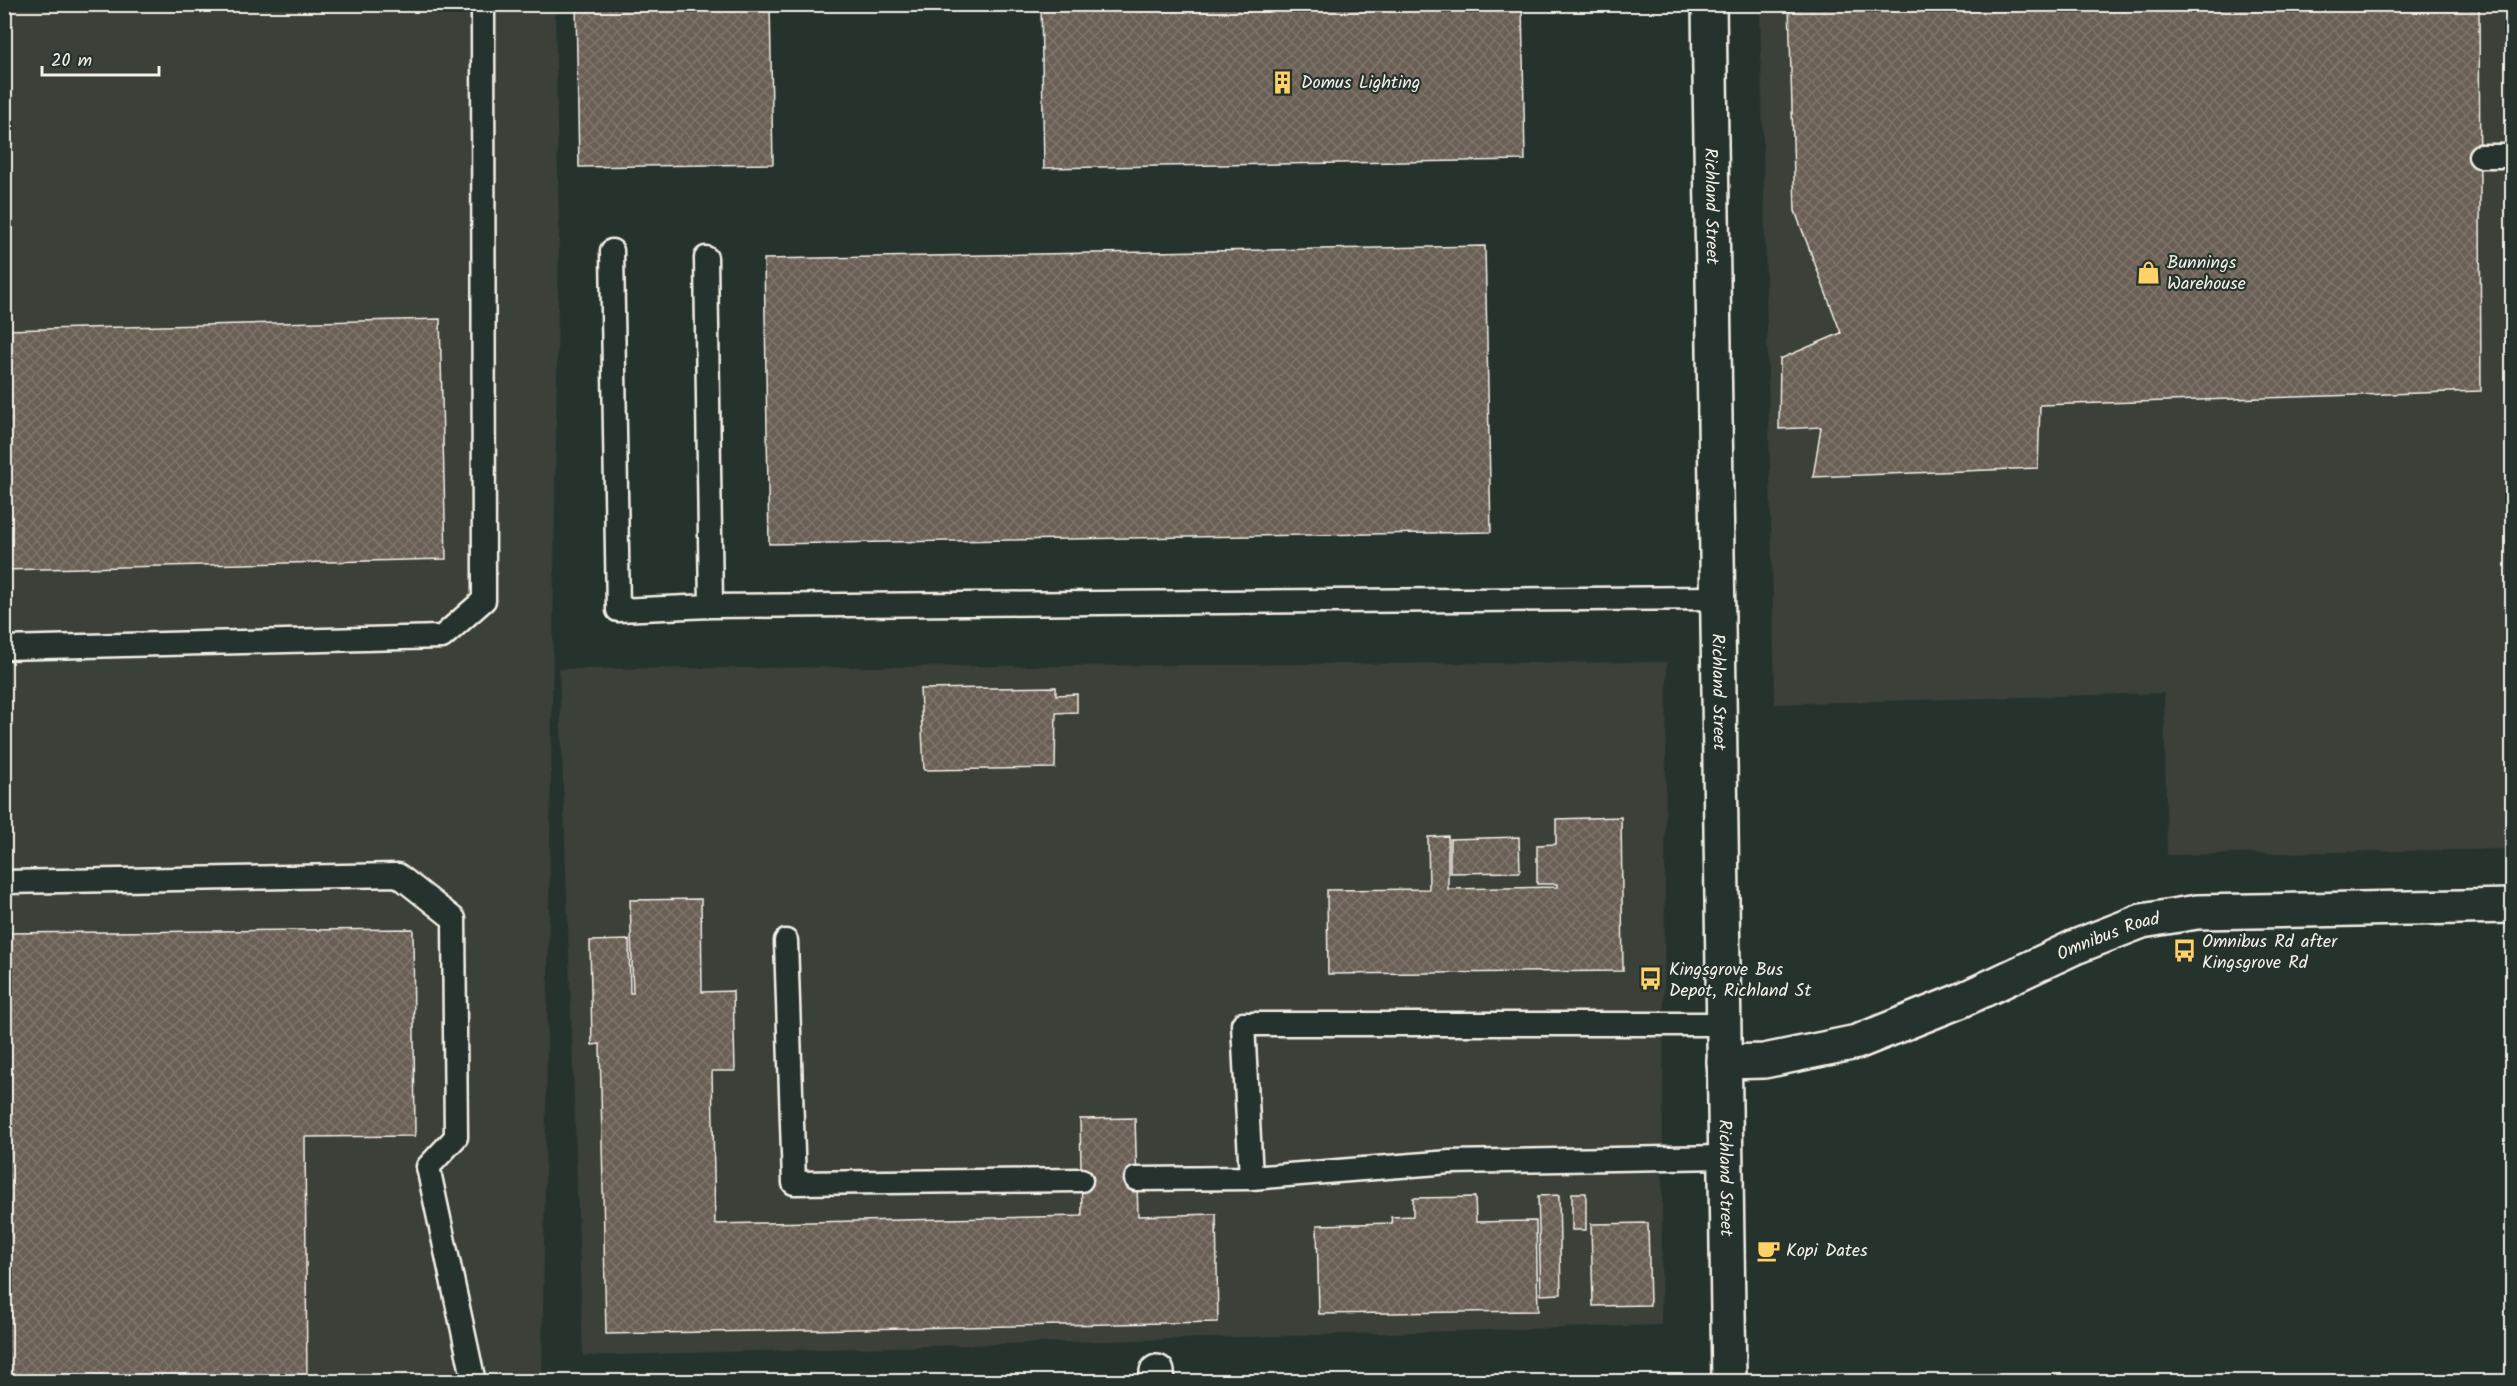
<svg xmlns="http://www.w3.org/2000/svg" width="2517" height="1386" viewBox="0 0 2517 1386" font-family="Kalam,sans-serif">
  <style>
    .built { fill: #3a4039 }
    .building { fill: url(#building-cross-hatch); stroke: #f4f1e8; stroke-width: 1.5 }
    .lines { fill: none; stroke-linecap: round; stroke-linejoin: round }
    .lane-casing { stroke: #f4f1e8; stroke-width: 27 }
    .street-casing { stroke: #f4f1e8; stroke-width: 38 }
    .lane { stroke: #26332d; stroke-width: 22 }
    .street { stroke: #26332d; stroke-width: 33 }
    .labels { text-anchor: middle; stroke-width: 4.5; stroke-linejoin: round; paint-order: stroke }
    .poi-label { font-size: 18px; fill: #f4f1e8; stroke: #26332d; text-anchor: start }
    .street-label { font-size: 18px; fill: #f4f1e8; stroke: #26332d }
  </style>
  <defs>
    <pattern id="building-cross-hatch" width="8" height="8" patternUnits="userSpaceOnUse" patternTransform="scale(1.5)"><rect width="8" height="8" fill="#695e54"/><path d="M0 0l8 8M0 8l8-8" fill="none" stroke="#7f766d"/></pattern>
  </defs>
  <rect width="100%" height="100%" fill="#26332d"/>
  <filter id="ink" filterUnits="userSpaceOnUse"><feTurbulence type="fractalNoise" baseFrequency=".0167" numOctaves="2"/><feDisplacementMap in="SourceGraphic" scale="12" xChannelSelector="R" yChannelSelector="G"/><feConvolveMatrix kernelMatrix="1 2 1 2 8 2 1 2 1" color-interpolation-filters="sRGB"/></filter>
  <g filter="url(#ink)">
    <!-- built -->
    <path class="built" d="M5 5H555L559 236 542 1381 5 1382Z
      M1760 5H2512V849L2167 855 2164 693 1775 704Z
      M1667 662 1661 1325 583 1356 559 669Z"/>
    <!-- building -->
    <path class="building" d="M576 4H770L773 164 579 167Z
      M1041 4H1522L1525 160 1044 168Z
      M1789 4H2479L2481 391 2040 405 2038 468 1813 477 1821 427 1779 429 1780 359 1841 333 1795 211Z
      M1485 246 1491 532 769 544 764 259Z
      M440 319 446 559 4 570V330Z
      M1056 687V695L1077 694V712L1056 713 1055 768 924 770 920 689Z
      M1621 817 1623 971 1328 974 1327 890 1429 889 1428 837 1448 836V889L1557 887V884H1537V845L1556 844V819Z
      M1519 837 1520 872 1450 873V839Z
      M701 899 702 992 733 991 735 1071H712L715 1224 1082 1216 1080 1119 1135 1118 1138 1216 1216 1214 1218 1322 606 1334 600 1044 592 1045 590 941 629 940 630 993H633L630 900Z
      M413 929 415 1136 305 1137 307 1382H4V933Z
      M1572 1193H1586V1230H1572Z
      M1559 1195 1561 1294 1541 1295 1538 1196Z
      M1475 1197 1476 1222 1536 1221 1538 1311 1319 1314 1317 1225 1392 1223 1391 1217 1413 1216V1198Z
      M1648 1223 1650 1305 1593 1306 1591 1224Z"/>
    <g class="lines">
      <defs>
        <path id="lane" d="M2480 156H2512
          M612 251 618 610 711 606 1719 598
          M706 258 711 606
          M4 648 442 637 484 600 483 4
          M4 882 398 875 454 919 456 1137 428 1167 474 1382
          M786 941 794 1183 1081 1180
          M1251 1178 1243 1024H1723
          M1136 1179 1251 1178 1450 1162 1724 1157"/>
        <g id="street">
          <path id="s1" d="M1709 4 1729 1382"/>
          <path id="s2" d="M1724 1062 1764 1061 1857 1042 1962 1000 2075 947 2142 921 2197 912 2512 906"/>
          <path d="M1157 1372 1158 1382"/>
        </g>
      </defs>
      <!-- lane casing -->
      <use href="#lane" class="lane-casing"/>
      <!-- street casing -->
      <use href="#street" class="street-casing"/>
      <!-- lane -->
      <use href="#lane" class="lane"/>
      <!-- street -->
      <use href="#street" class="street"/>
    </g>
  </g>
  <!-- icons -->
  <defs>
    <symbol id="building-bare" viewBox="-9 -9 18 18"><path d="M-4-6H4V6H1V3H-1V6H-4ZM-2.5-4.3h1.7v1.8h-1.7ZM.8-4.3h1.7v1.8H.8ZM-2.5-1h1.7V.8h-1.7ZM.8-1h1.7V.8H.8Z" fill="#ffd166" stroke="#26332d" stroke-width="2.5" paint-order="stroke"/></symbol>
    <symbol id="shop-bare" viewBox="-9 -9 18 18"><path d="M-5-2.5h2.3a2.7 3.5 0 0 1 5.4 0H5L5.5 6h-11ZM-1.5-2.5h3a1.5 2.3 0 0 0-3 0Z" fill="#ffd166" stroke="#26332d" stroke-width="2.5" paint-order="stroke"/></symbol>
    <symbol id="bus-bare" viewBox="-9 -9 18 18"><path d="M-5-6H5V4H4V6H2V4H-2V6H-4V4H-5ZM-3.5-4V0h7V-4ZM-3.5 1.2v1.5H-2V1.2ZM2 1.2v1.5H3.5V1.2Z" fill="#ffd166" stroke="#26332d" stroke-width="2.5" paint-order="stroke"/></symbol>
    <symbol id="cafe-bare" viewBox="-9 -9 18 18"><path d="M-5.5-4.5H6V0H3Q3 3.5 0 3.5H-2.5Q-5.5 3.5-5.5 0ZM3-3.2v2h1.7v-2ZM-6 4.5H4V6H-6Z" fill="#ffd166" stroke="#26332d" stroke-width="2.5" paint-order="stroke"/></symbol>
  </defs>
  <g fill-rule="evenodd">
    <use href="#building-bare" x="1266" y="66" width="33" height="33"/>
    <use href="#shop-bare" x="2132" y="256" width="33" height="33"/>
    <use href="#bus-bare" x="2168" y="934" width="33" height="33"/>
    <use href="#bus-bare" x="1634" y="962" width="33" height="33"/>
    <use href="#cafe-bare" x="1752" y="1234" width="33" height="33"/>
  </g>
  <g class="labels">
    <!-- poi labels -->
    <g class="poi-label">
      <text x="1301" y="88">Domus Lighting</text>
      <text x="2167" y="268">Bunnings<tspan x="2167" dy="21">Warehouse</tspan></text>
      <text x="2202" y="947">Omnibus Rd after<tspan x="2202" dy="21">Kingsgrove Rd</tspan></text>
      <text x="1669" y="975">Kingsgrove Bus<tspan x="1669" dy="21">Depot, Richland St</tspan></text>
      <text x="1786" y="1256">Kopi Dates</text>
    </g>
    <!-- street labels -->
    <g class="street-label">
      <text dy="6" stroke="none"><textPath href="#s1" startOffset="202">Richland Street</textPath></text>
      <text dy="6" stroke="none"><textPath href="#s1" startOffset="688">Richland Street</textPath></text>
      <text dy="6" stroke="none"><textPath href="#s2" startOffset="408">Omnibus Road</textPath></text>
      <text dy="6" stroke="none"><textPath href="#s1" startOffset="1174">Richland Street</textPath></text>
    </g>
  </g>
  <!-- margin -->
  <rect width="2517" height="1386" fill="none" stroke="#26332d" stroke-width="24"/>
  <rect x="12" y="12" width="2493" height="1362" fill="none" stroke="#f4f1e8" stroke-width="2" filter="url(#ink)"/>
  <!-- scale -->
  <path d="M42 66v9h117v-9" fill="none" stroke="#f4f1e8" stroke-width="3"/>
  <text x="51" y="66" font-size="18" fill="#f4f1e8" stroke="#26332d" stroke-width="4.5" paint-order="stroke">20 m</text>
</svg>
